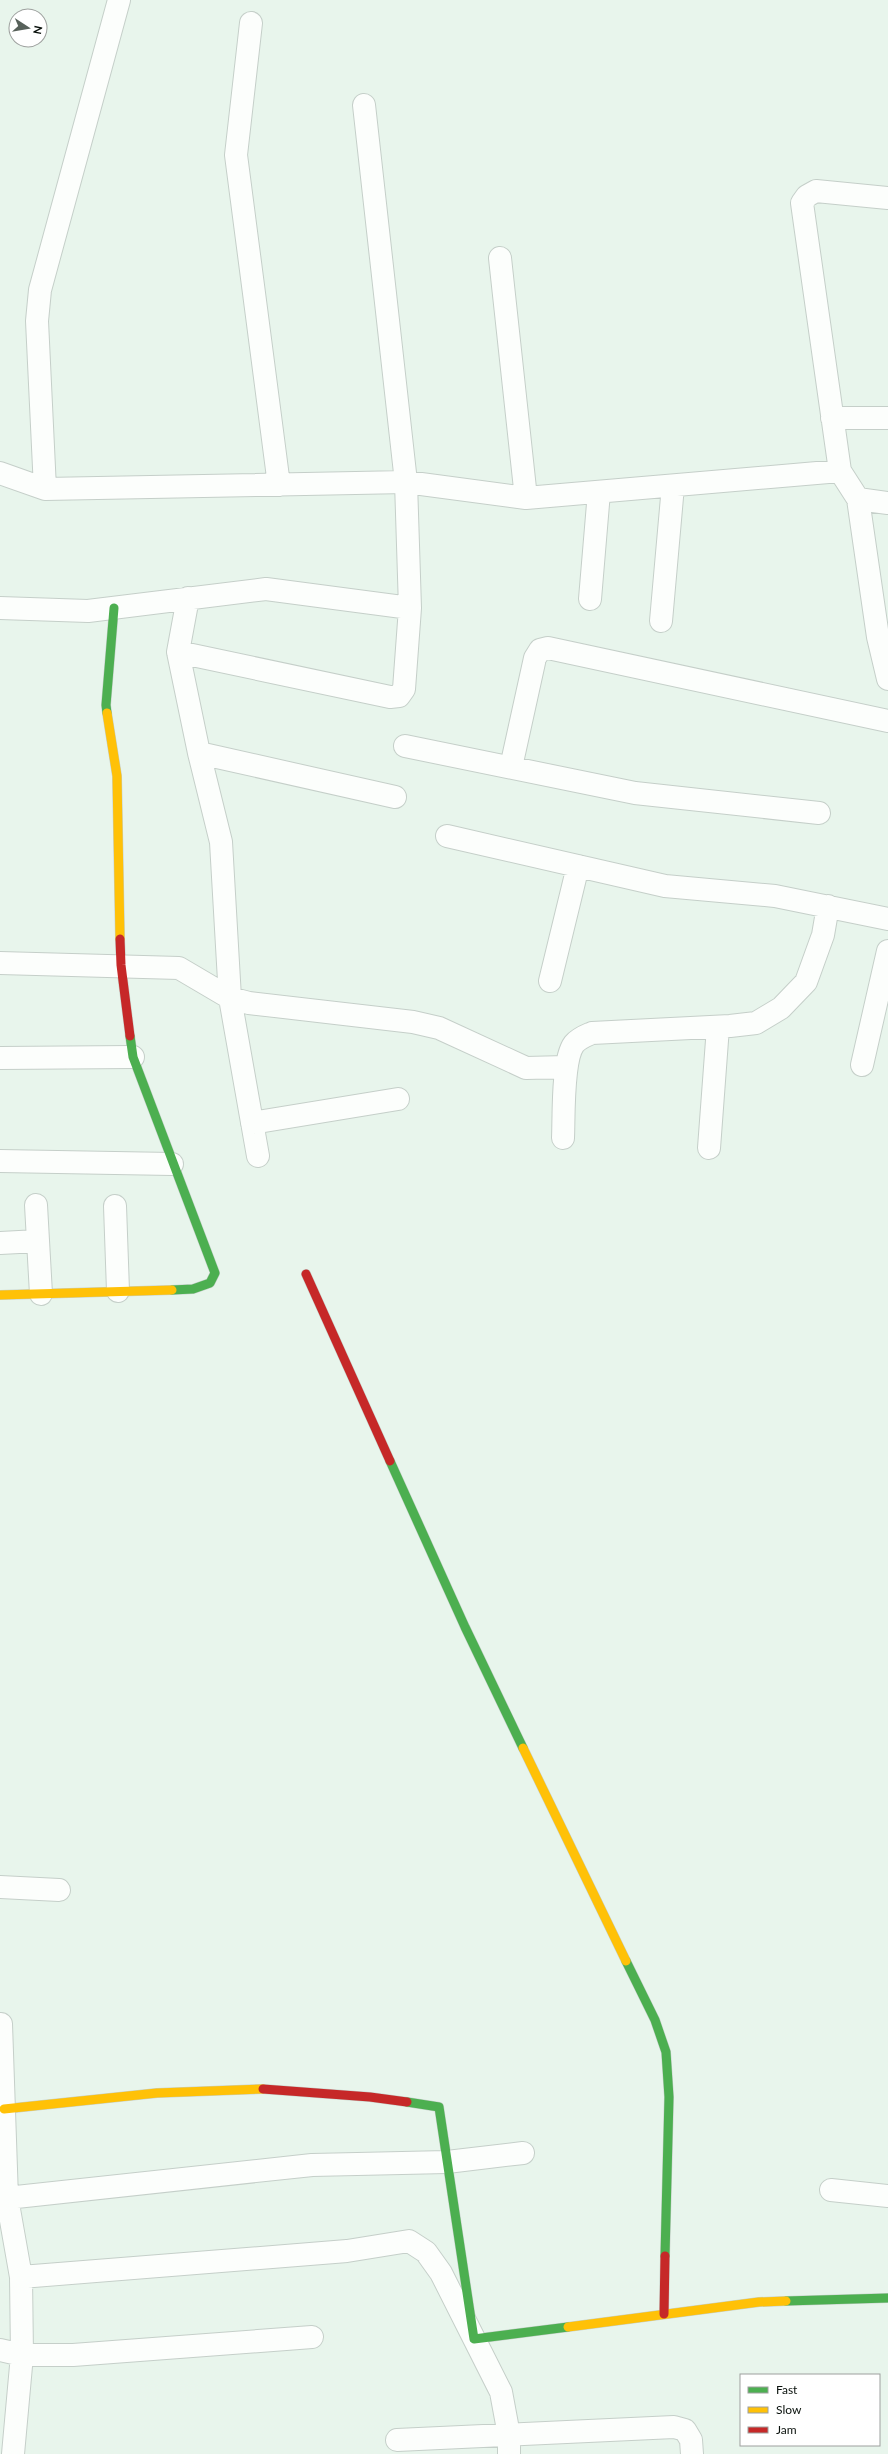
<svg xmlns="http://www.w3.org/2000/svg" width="888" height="2454" viewBox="0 0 888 2454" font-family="Lato,sans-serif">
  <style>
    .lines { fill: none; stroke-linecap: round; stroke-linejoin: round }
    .street-casing { stroke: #c5cfc9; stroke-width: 24 }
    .fast-casing { stroke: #c5cfc9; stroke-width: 10 }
    .slow-casing { stroke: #c5cfc9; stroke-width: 10 }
    .jam-casing { stroke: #c5cfc9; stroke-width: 10 }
    .street { stroke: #fcfefc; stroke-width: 22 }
    .fast { stroke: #4caf50; stroke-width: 9 }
    .slow { stroke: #ffc107; stroke-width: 9 }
    .jam { stroke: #c62828; stroke-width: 9 }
  </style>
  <rect width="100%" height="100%" fill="#e8f5ec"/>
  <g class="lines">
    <defs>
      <path id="street" d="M251 23 236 155 279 485
        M888 198 816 191 807 196 802 203 840 471 858 499 878 637 888 679
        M500 258 526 498
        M832 418H888
        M0 473 45 489 406 482 526 498 840 471
        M45 489 37 321 40 290 119 0
        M858 499 888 503
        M188 598 178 652 199 753 221 842 230 998 258 1156
        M590 599 599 492
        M0 608 88 611 266 589 410 608
        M661 621 673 486
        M178 652 390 697 399 696 404 689 410 608 406 482 364 105
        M405 746 635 793 819 813
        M199 753 395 797
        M511 767 535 658 540 650 548 648 888 721
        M447 836 665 886 775 896 888 919
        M0 963 179 968 230 998 249 1003 413 1022 439 1028 526 1068 566 1067
        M550 981 578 866
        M0 1058 133 1057
        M862 1065 888 951
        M252 1123 398 1099
        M563 1138C564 1117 562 1060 574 1044 579 1038 585 1036 592 1033L730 1026 756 1023 781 1008 806 982 823 935 828 906
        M709 1148 718 1027
        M0 1161 172 1164
        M36 1205 41 1294
        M115 1206 118 1291
        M0 1243 38 1241
        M0 1887 59 1890
        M1 2024 7 2198 21 2277 22 2355 13 2454
        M831 2190 888 2196
        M7 2198 312 2165 447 2162 523 2153
        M21 2277 347 2251 409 2241 426 2252 441 2273 501 2392 509 2435V2454
        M0 2350 22 2355H73L312 2337
        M397 2440 674 2427 685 2430 691 2440 692 2454"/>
      <path id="fast" d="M107 713 106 705 114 608
        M130 1036 133 1057 215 1273 210 1283 193 1289 172 1290
        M390 1461 465 1627 523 1748
        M626 1961 655 2020 666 2052 669 2097 665 2256
        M407 2102 439 2107 474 2339 568 2327
        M786 2301 888 2298"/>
      <path id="slow" d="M107 713 117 776 120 939
        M0 1295 172 1290
        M523 1748 626 1961
        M4 2109 157 2093 263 2089
        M568 2327 759 2302 786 2301"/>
      <path id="jam" d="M120 939 121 965 130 1036
        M306 1274 390 1461
        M263 2089 370 2097 407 2102
        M664 2314 665 2256"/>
    </defs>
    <!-- street casing -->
    <use href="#street" class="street-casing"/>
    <!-- fast casing -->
    <use href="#fast" class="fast-casing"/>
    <!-- slow casing -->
    <use href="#slow" class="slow-casing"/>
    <!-- jam casing -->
    <use href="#jam" class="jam-casing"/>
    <!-- street -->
    <use href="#street" class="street"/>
    <!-- fast -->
    <use href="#fast" class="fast"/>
    <!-- slow -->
    <use href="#slow" class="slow"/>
    <!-- jam -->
    <use href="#jam" class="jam"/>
  </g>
  <!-- legend -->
  <rect x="740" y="2374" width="140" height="72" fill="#ffffff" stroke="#9da09e"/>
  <rect x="748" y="2387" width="20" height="6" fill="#4caf50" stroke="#9da09e"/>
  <text x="776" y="2394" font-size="12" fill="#09110c">Fast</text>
  <rect x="748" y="2407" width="20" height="6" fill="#ffc107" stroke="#9da09e"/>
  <text x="776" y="2414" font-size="12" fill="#09110c">Slow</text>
  <rect x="748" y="2427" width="20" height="6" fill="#c62828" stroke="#9da09e"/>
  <text x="776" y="2434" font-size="12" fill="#09110c">Jam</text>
  <!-- north arrow -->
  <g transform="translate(28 28) rotate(102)"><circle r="19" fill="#ffffff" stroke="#9da09e"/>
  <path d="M0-3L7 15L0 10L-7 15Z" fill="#57615a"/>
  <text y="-6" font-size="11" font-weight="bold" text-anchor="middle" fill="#09110c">N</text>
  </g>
</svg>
